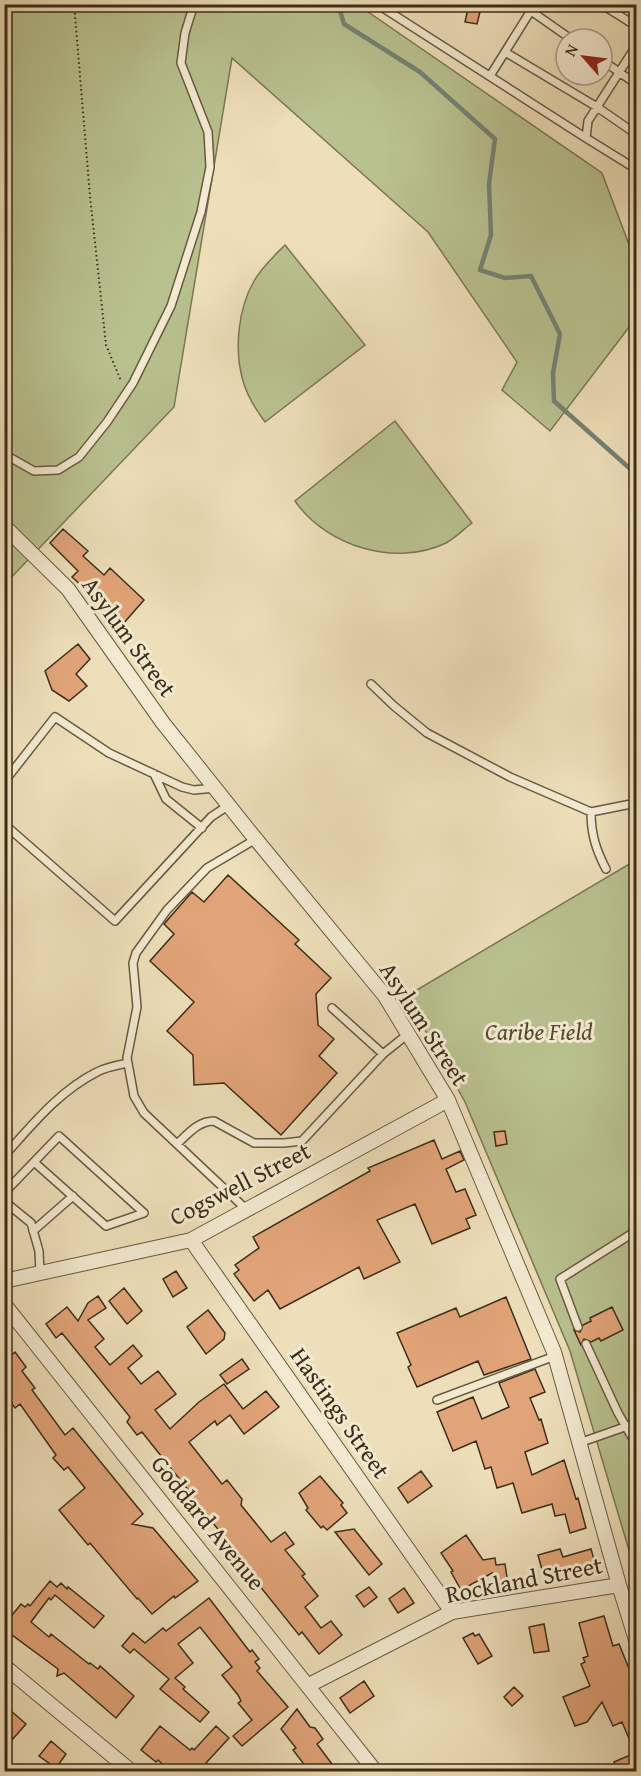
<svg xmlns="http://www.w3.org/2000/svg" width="641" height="1776" viewBox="0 0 641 1776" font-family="'Gentium Book Plus',serif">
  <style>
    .green { fill: #b9c18f; stroke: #7a7754; stroke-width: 1.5 }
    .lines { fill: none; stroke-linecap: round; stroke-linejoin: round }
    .stream { stroke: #748375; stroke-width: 4.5 }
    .building { fill: #e2a479; stroke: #3c2d19; stroke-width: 1.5 }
    .lane-casing { stroke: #685a41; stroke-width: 10 }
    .street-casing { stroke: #685a41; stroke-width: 16 }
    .path { stroke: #3c2d19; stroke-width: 2; stroke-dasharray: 1.5 3; stroke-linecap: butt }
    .lane { stroke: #f4ead2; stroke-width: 7 }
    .street { stroke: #f4ead2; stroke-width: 14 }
    .labels { text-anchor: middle; stroke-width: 6; stroke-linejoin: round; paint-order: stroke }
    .street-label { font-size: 24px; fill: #3c2d19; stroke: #f4ead2 }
    .park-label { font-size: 24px; font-style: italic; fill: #554b31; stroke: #f4ead2 }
  </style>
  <rect width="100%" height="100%" fill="#eedfba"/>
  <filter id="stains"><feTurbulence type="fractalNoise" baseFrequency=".00333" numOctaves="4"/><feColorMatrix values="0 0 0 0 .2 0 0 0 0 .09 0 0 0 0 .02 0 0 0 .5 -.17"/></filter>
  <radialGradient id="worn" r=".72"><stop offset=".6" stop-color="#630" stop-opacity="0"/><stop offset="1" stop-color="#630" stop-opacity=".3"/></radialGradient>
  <!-- green -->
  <path class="green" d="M5 5H358L602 173 636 263V318L550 431 502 390 517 362 428 232 232 58 174 407 5 584Z
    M285 245 365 345 265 422C256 410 247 395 243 381 234 349 238 309 254 281 262 267 274 256 285 245Z
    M395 421 472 523C464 529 455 538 446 543 396 567 327 547 295 501Z
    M636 860V1574L570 1351 465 1102 420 1021 411 1002 415 991Z"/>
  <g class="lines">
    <!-- stream -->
    <path class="stream" d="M338 4 344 24 420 72 495 139 489 184 491 235 480 270 505 278 531 276 560 334 553 373 554 401 636 474"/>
  </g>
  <!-- building -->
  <path class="building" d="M469 4H482L477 24 465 22Z
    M63 529 88 551 83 556 104 575 110 568 144 600 123 624 72 577 78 571 50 543Z
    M78 644 90 659 76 674 87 686 69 701 52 690 45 671Z
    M228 875 299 940 295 944 331 978 316 994 318 1025 334 1039 319 1056 337 1073 281 1135 224 1083 194 1085 193 1055 167 1031 194 1002 150 961 174 934 164 924 192 892 204 902Z
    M505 1131 507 1144 496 1146 494 1132Z
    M434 1140 442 1159 460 1151 464 1160 446 1169 456 1192 465 1189 476 1215 466 1219 470 1228 432 1244 415 1204 377 1220 400 1262 364 1279 359 1267 280 1309 268 1290 254 1301 234 1274 239 1270 235 1265 259 1248 253 1237 370 1171 368 1168Z
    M176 1271 187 1288 173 1297 163 1279Z
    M124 1288 142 1311 127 1324 109 1301Z
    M98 1296 106 1308 88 1320 104 1339 95 1347 110 1365 133 1345 142 1356 128 1368 141 1384 158 1371 176 1394 155 1410 170 1429 199 1402 224 1384 243 1409 266 1391 279 1407 244 1434 230 1415 217 1425 215 1421 189 1442 222 1484 227 1480 242 1499 241 1505 271 1542 285 1532 294 1544 285 1550 305 1574 302 1576 318 1596 305 1607 321 1628 331 1621 342 1635 319 1654 302 1632 299 1635 259 1585 256 1587 222 1543 226 1539 199 1506 194 1509 184 1495 189 1491 142 1432 137 1435 127 1422 130 1417 62 1333 56 1338 46 1324 67 1307 78 1321 88 1303Z
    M506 1297 531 1359 484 1375 478 1361 417 1387 408 1367 411 1365 397 1333 456 1308 460 1317Z
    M612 1307 623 1330 601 1341 599 1338 591 1342 584 1339 581 1345 574 1330 580 1332 583 1325 591 1321 590 1318Z
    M208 1310 225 1333 224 1339 206 1354 187 1327Z
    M15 1352 26 1367 22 1371 35 1388 32 1390 65 1435 73 1428 143 1514 132 1524 153 1528 198 1581 175 1598 174 1596 152 1614 138 1598 137 1599 90 1543 88 1545 59 1510 85 1488 68 1467 64 1470 53 1458 56 1455 20 1404 15 1408 4 1393V1361Z
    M242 1359 249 1369 227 1384 220 1375Z
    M535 1369 545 1392 530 1398 539 1420 541 1419 548 1443 525 1452 532 1475 564 1460 576 1499 578 1498 586 1528 570 1533 565 1514 555 1516 552 1504 522 1513 513 1483 497 1488 491 1467 485 1469 476 1441 453 1451 437 1412 473 1397 482 1419 509 1407 499 1383Z
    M421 1471 432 1486 408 1503 398 1488Z
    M320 1476 343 1503 341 1505 347 1513 327 1530 323 1526 321 1528 306 1510 308 1508 299 1493Z
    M354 1529 382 1564 369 1575 335 1532Z
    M466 1535 483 1560 495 1558 496 1565 505 1564 508 1584 493 1585 492 1573 461 1590 451 1572 453 1571 441 1553Z
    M560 1549 563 1557 591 1549 595 1563 544 1577 538 1555Z
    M50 1581 57 1587 61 1583 67 1589 68 1587 104 1616 94 1628 55 1595 51 1600 49 1598 31 1622 49 1637 51 1634 89 1664 90 1663 98 1669 100 1666 134 1696 116 1718 64 1673 57 1676 58 1669 4 1629V1625L21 1604 25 1607 28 1604 30 1606Z
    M369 1587 377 1597 364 1607 356 1596Z
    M404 1588 414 1603 398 1613 389 1599Z
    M209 1598 250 1652 252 1650 259 1659 255 1662 260 1668 257 1671 288 1707 242 1746 233 1736 252 1720 238 1703 241 1701 238 1695 222 1675 232 1667 200 1627 178 1644 193 1663 175 1678 185 1687 183 1689 209 1712 200 1722 160 1689 169 1679 134 1649 130 1653 122 1646 133 1633 145 1643 163 1628 166 1631Z
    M604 1616 613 1646 619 1644 636 1686V1694L630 1697 636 1712V1772H618L614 1762 635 1753 622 1722 613 1726 602 1702 587 1722 575 1726 563 1697 590 1686 581 1664 585 1662 583 1658 588 1656 579 1623Z
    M544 1624 549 1651 534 1653 529 1627Z
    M473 1633 475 1636 479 1634 492 1656 478 1664 463 1638Z
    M364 1681 374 1696 350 1713 340 1698Z
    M514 1687 523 1696 512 1706 504 1697Z
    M297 1709 310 1727 315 1728 323 1739 317 1744 338 1772H310L293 1750 296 1748 281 1729Z
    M10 1710 26 1724 4 1749V1717Z
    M160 1726 190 1750 192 1748 194 1750 216 1726 229 1738 206 1763 217 1772H171L158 1760 156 1762 141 1750Z
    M51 1741 66 1754 56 1768 39 1756Z"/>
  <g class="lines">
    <defs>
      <path id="lane" d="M377 4 586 138
        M601 4 636 26
        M531 11 571 39
        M636 46 588 121 586 138 636 169
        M505 52 597 107 636 134
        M602 60 636 84
        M490 76 535 4
        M4 454 34 471 58 470 79 457 107 422 133 383 171 306 201 212 210 167 208 132 181 63 185 33 194 4
        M371 684 394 706 427 733 510 777 591 812
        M154 774 166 799 202 828
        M4 782 55 717 109 753 182 787 194 790 215 788
        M4 824 115 921 211 817 229 805
        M606 869C596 850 591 834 591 812L636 803
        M332 1008 383 1054
        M177 1144C188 1134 198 1121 214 1121L254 1143H284L302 1141 383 1054 408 1034
        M4 1156C32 1125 59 1091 97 1072 106 1067 118 1065 128 1063
        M4 1193 59 1136 144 1213 106 1226 34 1162
        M4 1201 31 1223 39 1251 40 1273
        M247 1210 144 1113 134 1096 127 1058 137 1007 133 963 136 953 167 910 207 868 256 839
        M33 1231 73 1196
        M578 1327 560 1279 636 1231
        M586 1344 618 1413 636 1444
        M437 1400 555 1356
        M579 1443 636 1423"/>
      <path id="street" d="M4 526 68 589 163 723 250 832 385 996 448 1100 554 1352 619 1585 636 1640
        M191 1240 452 1612
        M4 1281 191 1240 448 1100
        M4 1304 376 1772
        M4 1666 132 1772
        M309 1685 452 1612 619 1585"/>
    </defs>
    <!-- lane casing -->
    <use href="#lane" class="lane-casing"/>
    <!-- street casing -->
    <use href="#street" class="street-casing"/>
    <!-- path -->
    <path class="path" d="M74 4 90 196 106 345 121 381"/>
    <!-- lane -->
    <use href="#lane" class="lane"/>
    <!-- street -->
    <use href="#street" class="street"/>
  </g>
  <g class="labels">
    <!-- street labels -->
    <g class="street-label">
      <text transform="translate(129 637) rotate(54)" y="8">Asylum Street</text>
      <text transform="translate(424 1024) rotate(57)" y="8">Asylum Street</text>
      <text transform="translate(240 1184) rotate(-27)" y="8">Cogswell Street</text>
      <text transform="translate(340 1413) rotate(55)" y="8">Hastings Street</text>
      <text transform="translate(208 1523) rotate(51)" y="8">Goddard Avenue</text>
      <text transform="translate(524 1580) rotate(-11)" y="8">Rockland Street</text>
    </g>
    <!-- park labels -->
    <g class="park-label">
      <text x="539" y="1040">Caribe Field</text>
    </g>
  </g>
  <!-- margin -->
  <rect width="641" height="1776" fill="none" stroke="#eedfba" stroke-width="24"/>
  <rect x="6" y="6" width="629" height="1764" fill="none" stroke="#3c2d19" stroke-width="3"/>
  <rect x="12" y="12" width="617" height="1752" fill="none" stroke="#3c2d19" stroke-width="1.5"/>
  <!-- north arrow -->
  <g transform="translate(584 57) rotate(298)"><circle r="28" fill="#f4ead2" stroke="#aa9e88" stroke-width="1.5"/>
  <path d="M0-4.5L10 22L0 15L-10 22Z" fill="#8f2418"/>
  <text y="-9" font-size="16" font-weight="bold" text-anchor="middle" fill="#3c2d19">N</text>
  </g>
  <rect width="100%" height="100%" filter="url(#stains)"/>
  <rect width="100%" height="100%" fill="url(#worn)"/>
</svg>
